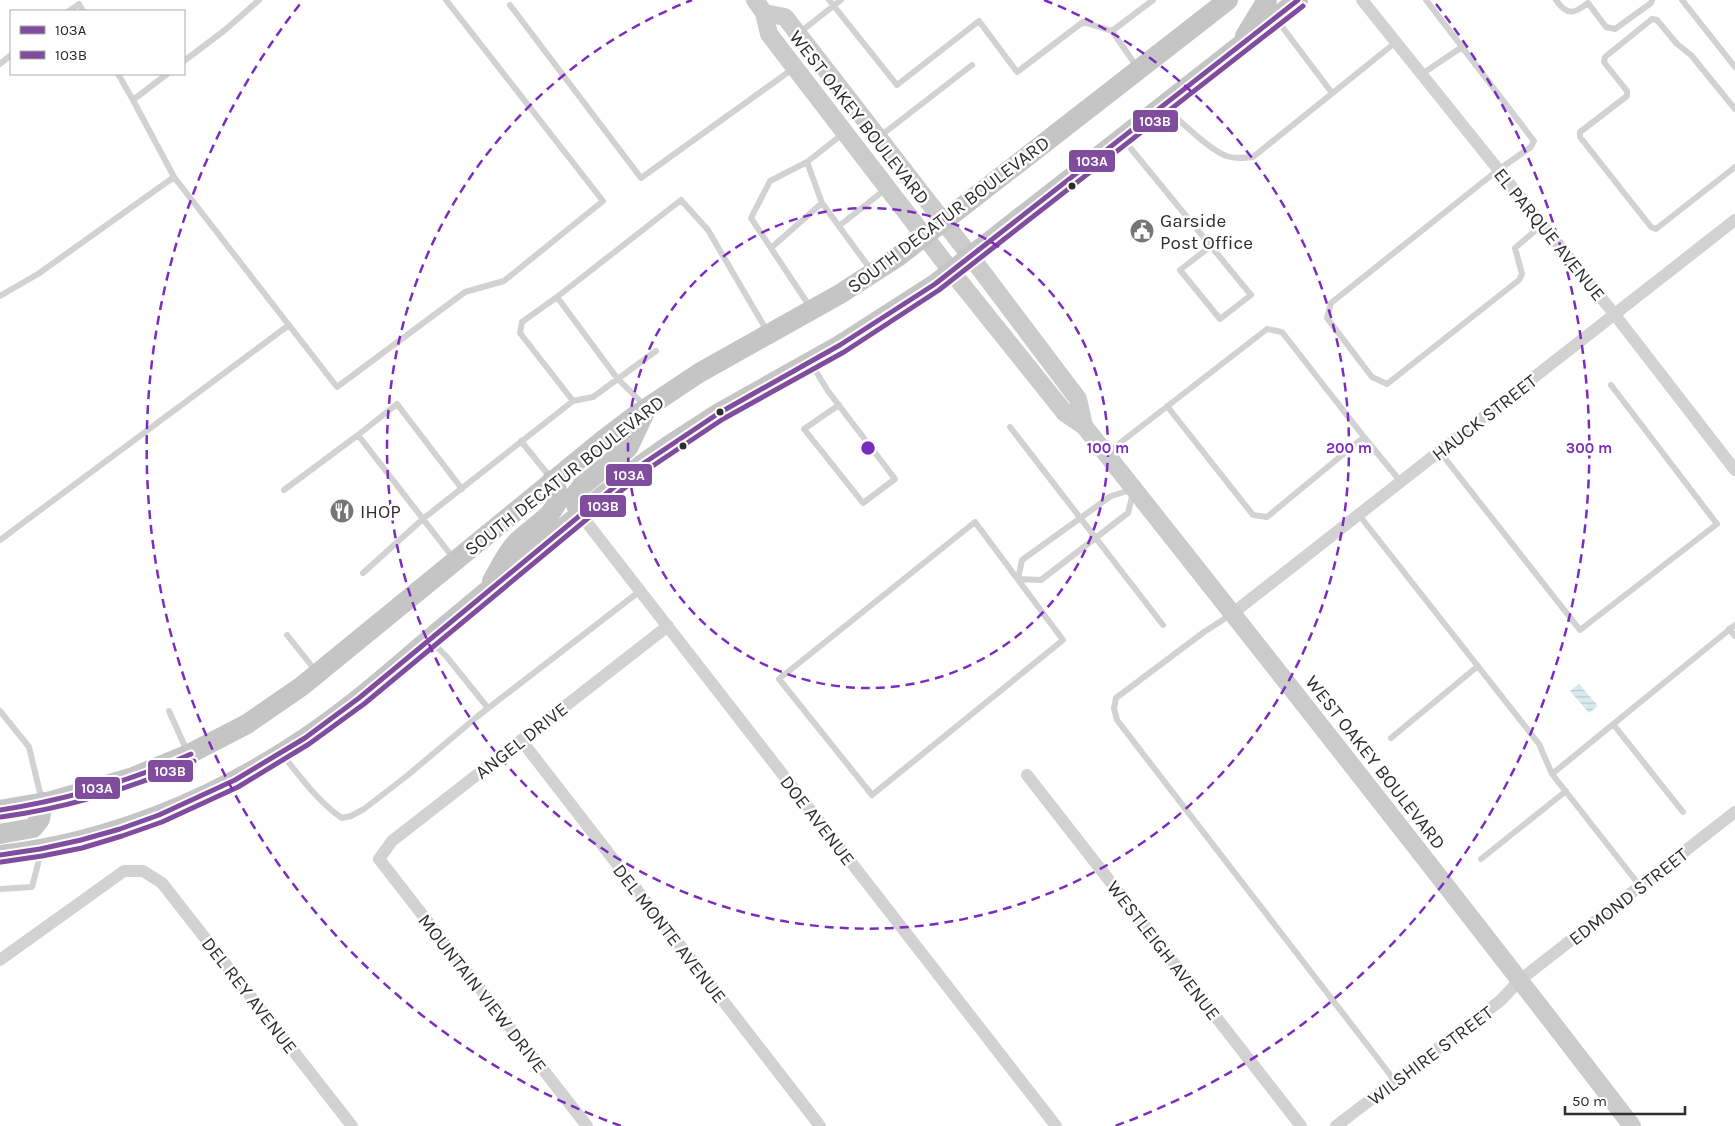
<svg xmlns="http://www.w3.org/2000/svg" width="1735" height="1126" viewBox="0 0 1735 1126" font-family="Karla,sans-serif">
  <style>
    .water { fill: url(#water-rules) }
    .lines { fill: none; stroke-linecap: round; stroke-linejoin: round }
    .lane { stroke: #d2d2d2; stroke-width: 6 }
    .street { stroke: #d2d2d2; stroke-width: 12 }
    .secondary { stroke: #cbcbcb; stroke-width: 18 }
    .primary { stroke: #c5c5c5; stroke-width: 20 }
    .bus-1-casing { stroke: #fff; stroke-width: 9 }
    .bus-2-casing { stroke: #fff; stroke-width: 9 }
    .bus-1 { stroke: #804c9e; stroke-width: 5 }
    .bus-2 { stroke: #804c9e; stroke-width: 5 }
    .ring { fill: none; stroke: #7b2cbf; stroke-width: 2.5; stroke-dasharray: 9 6 }
    .bus-dot { fill: #2d2d2d; stroke: #fff; stroke-width: 2 }
    .labels { text-anchor: middle; stroke-width: 5; stroke-linejoin: round; paint-order: stroke }
    .street-label { font-size: 19px; fill: #2d2d2d; stroke: #fff }
    .poi-label { font-size: 19px; fill: #2d2d2d; stroke: #fff; text-anchor: start }
    .centre { fill: #7b2cbf; stroke: #fff; stroke-width: 2.5 }
    .ring-label { font-size: 15px; text-anchor: middle; font-weight: bold; fill: #7b2cbf; stroke: #fff; stroke-width: 5; stroke-linejoin: round; paint-order: stroke }
    .line-badge { stroke: #fff; stroke-width: 2 }
    .badge-label { font-size: 14px; text-anchor: middle; font-weight: bold; fill: #fff }
  </style>
  <defs>
    <pattern id="water-rules" width="6" height="5" patternUnits="userSpaceOnUse" patternTransform="scale(1.25)"><rect width="6" height="5" fill="#d9e9ef"/><path d="M0 2.5h6" fill="none" stroke="#bbc8cd"/></pattern>
  </defs>
  <rect width="100%" height="100%" fill="#fff"/>
  <!-- water -->
  <path class="water" d="M1579 684 1598 706 1589 713 1570 691Z"/>
  <g class="lines">
    <!-- lane -->
    <path class="lane" d="M829 0 897 85 979 21 1017 72 1083 22 1112 31 1137 67
      M1426 0 1534 141 1531 147 1498 170 1331 303 1327 318 1372 377 1387 384 1519 280 1522 274 1515 248 1542 225
      M1556 0C1567 16 1574 14 1588 3L1606 27 1615 29 1651 3 1652 0
      M1682 0 1735 67
      M510 5 641 178 794 68
      M69 11 79 4 83 11
      M1277 20 1332 93
      M1112 31 1153 0
      M799 33 841 0
      M184 61 225 30 259 0
      M0 64 11 55
      M118 74 133 100
      M167 74 133 100 174 177 337 387 465 292 504 281 603 201 446 0
      M1422 74 1462 47
      M1164 107C1181 121 1207 148 1226 156 1235 159 1244 158 1253 157L1396 42
      M1735 109 1691 55 1677 44 1657 20 1652 19 1605 57 1604 62 1627 91V96L1580 132V137L1651 227 1656 229 1735 167
      M879 137 972 65
      M1123 139 1251 295 1220 319 1180 270 1211 246
      M807 162 822 203
      M839 226 887 188
      M771 248 822 203 871 270
      M0 296 38 274 174 177
      M557 297 522 322 520 333 573 401
      M810 307 751 218 770 181 807 162 844 133
      M812 365 828 391 895 479 863 503 804 429 839 405
      M645 406 617 378 557 297 681 200 708 230 767 331
      M1010 427 1163 625
      M358 435 397 404 462 489
      M1364 437 1401 482
      M521 441 550 477
      M1440 452 1580 630 1717 524 1611 385
      M1107 453 1267 329 1282 332 1364 437 1267 517 1253 515 1167 406
      M1134 489 1128 513 1041 580 1018 579 1022 560 1111 496Z
      M284 490 358 435 454 559
      M1359 515 1539 744 1552 774
      M975 522 1063 640 872 795 779 679Z
      M0 540 289 325
      M363 573 424 518 573 401 593 397 656 351
      M1232 614 1204 632 1116 698 1114 708 1117 720 1395 1081
      M1729 629 1735 636
      M287 635 315 670
      M430 640 446 656 488 708
      M0 711 29 747 42 801
      M169 711 187 751
      M1613 724 1683 812
      M1391 738 1478 666
      M282 754C299 775 319 803 342 818L351 816 364 809 408 775 478 716 640 591
      M1481 859 1566 791
      M1640 886 1552 774 1735 625
      M0 889 32 887 41 852"/>
    <!-- street -->
    <path class="street" d="M1362 0 1615 315 1735 470
      M581 515 1056 1126
      M1233 613 1735 220
      M521 740 820 1126
      M1027 775 1301 1126
      M0 960 124 871H143L162 883 352 1126
      M587 1126 379 859 392 841 668 626
      M1336 1126 1500 1001 1520 980 1735 812"/>
    <!-- secondary -->
    <path class="secondary" d="M755 0 764 13 769 34 952 272 1065 413 1084 426C1268 658 1452 891 1632 1126
      M764 13 785 17 971 257 1078 399 1084 426"/>
    <!-- primary -->
    <path class="primary" d="M1245 36 1267 0
      M581 515 575 503V495L582 486 628 448 646 410
      M492 581C499 569 506 554 515 544 526 531 555 516 558 499 559 492 555 486 552 480
      M0 810 51 801 133 777 189 754 247 724 302 686 603 440 636 415 699 373 840 294 899 256 1228 0
      M0 834 33 828 40 819 43 802
      M0 855C108 843 215 799 305 738 355 705 399 664 445 626 510 572 575 517 641 465L668 446 719 413 840 345 935 284 1298 0"/>
    <defs>
      <path id="bus-1" d="M0 810C66 800 130 781 191 754
        M0 855 40 849 81 840 120 829 159 815 235 780 305 738 359 698 641 465 719 413 840 345 935 284 1298 0"/>
      <path id="bus-2" d="M1 817C68 808 132 788 194 761
        M1 862 42 856 82 848 122 836 162 822 238 787 309 744 364 704 645 471 723 419 844 352 939 290 1303 6"/>
    </defs>
    <!-- bus-1 casing -->
    <use href="#bus-1" class="bus-1-casing"/>
    <!-- bus-2 casing -->
    <use href="#bus-2" class="bus-2-casing"/>
    <!-- bus-1 -->
    <use href="#bus-1" class="bus-1"/>
    <!-- bus-2 -->
    <use href="#bus-2" class="bus-2"/>
  </g>
  <!-- distance rings -->
  <g class="ring">
    <circle cx="868" cy="448" r="240"/>
    <path d="M1044 0A481 481 0 1 1 692 0"/>
    <path d="M621 1126A721 721 0 0 1 300 4M1436 4A721 721 0 0 1 1115 1126"/>
  </g>
  <!-- icons -->
  <defs>
    <symbol id="civic-disc" viewBox="-11 -11 22 22"><circle r="9.5" fill="#767676" stroke="#fff"/><path d="M-.6-6.5H3V-4.5H.6V-3L4-1V1h2V6H-6V1h2V-1L-.6-3ZM-1.2 2.5V6h2.4V2.5Z" fill="#fff"/></symbol>
    <symbol id="restaurant-disc" viewBox="-11 -11 22 22"><circle r="9.5" fill="#767676" stroke="#fff"/><path d="M-5-6h1v4h1v-4h1v4h1v-4h1v5L-1.5 .5V6h-2V.5L-5-1ZM5-6V6H3V1.5H1.5Q1.5-4 5-6Z" fill="#fff"/></symbol>
  </defs>
  <g fill-rule="evenodd">
    <use href="#civic-disc" x="1128" y="217" width="28" height="28"/>
    <use href="#restaurant-disc" x="328" y="497" width="28" height="28"/>
  </g>
  <!-- markers -->
  <g class="bus-dot">
    <circle cx="1072" cy="186" r="4.5"/>
    <circle cx="720" cy="412" r="4.5"/>
    <circle cx="683" cy="446" r="4.5"/>
  </g>
  <g class="labels">
    <!-- street labels -->
    <g class="street-label">
      <text transform="translate(860 117) rotate(52)" y="7">WEST OAKEY BOULEVARD</text>
      <text transform="translate(948 214) rotate(-37)" y="7">SOUTH DECATUR BOULEVARD</text>
      <text transform="translate(1550 234) rotate(51)" y="7">EL PARQUE AVENUE</text>
      <text transform="translate(1484 417) rotate(-38)" y="7">HAUCK STREET</text>
      <text transform="translate(564 475) rotate(-38)" y="7">SOUTH DECATUR BOULEVARD</text>
      <text transform="translate(521 740) rotate(-38)" y="7">ANGEL DRIVE</text>
      <text transform="translate(1376 762) rotate(52)" y="7">WEST OAKEY BOULEVARD</text>
      <text transform="translate(818 820) rotate(52)" y="7">DOE AVENUE</text>
      <text transform="translate(1628 896) rotate(-38)" y="7">EDMOND STREET</text>
      <text transform="translate(670 933) rotate(52)" y="7">DEL MONTE AVENUE</text>
      <text transform="translate(1164 950) rotate(52)" y="7">WESTLEIGH AVENUE</text>
      <text transform="translate(483 993) rotate(52)" y="7">MOUNTAIN VIEW DRIVE</text>
      <text transform="translate(250 995) rotate(52)" y="7">DEL REY AVENUE</text>
      <text transform="translate(1430 1055) rotate(-37)" y="7">WILSHIRE STREET</text>
    </g>
    <!-- poi labels -->
    <g class="poi-label">
      <text x="1160" y="227">Garside<tspan x="1160" dy="22">Post Office</tspan></text>
      <text x="360" y="518">IHOP</text>
    </g>
  </g>
  <circle cx="868" cy="448" r="8" class="centre"/>
  <g class="ring-label">
    <text x="1108" y="453">100 m</text>
    <text x="1349" y="453">200 m</text>
    <text x="1589" y="453">300 m</text>
  </g>
  <g class="line-badge">
    <rect x="1132" y="109" width="47" height="24" rx="5" fill="#804c9e"/>
    <rect x="1068" y="149" width="48" height="24" rx="5" fill="#804c9e"/>
    <rect x="605" y="463" width="48" height="24" rx="5" fill="#804c9e"/>
    <rect x="579" y="494" width="48" height="24" rx="5" fill="#804c9e"/>
    <rect x="147" y="759" width="47" height="24" rx="5" fill="#804c9e"/>
    <rect x="74" y="776" width="47" height="24" rx="5" fill="#804c9e"/>
  </g>
  <g class="badge-label">
    <text x="1155" y="126">103B</text>
    <text x="1092" y="166">103A</text>
    <text x="629" y="480">103A</text>
    <text x="603" y="511">103B</text>
    <text x="170" y="776">103B</text>
    <text x="97" y="793">103A</text>
  </g>
  <!-- legend -->
  <rect x="10" y="10" width="175" height="65" fill="#ffffff" stroke="#ababab"/>
  <rect x="20" y="26" width="25" height="8" fill="#804c9e" stroke="#ababab"/>
  <text x="55" y="35" font-size="15" fill="#2d2d2d">103A</text>
  <rect x="20" y="51" width="25" height="8" fill="#804c9e" stroke="#ababab"/>
  <text x="55" y="60" font-size="15" fill="#2d2d2d">103B</text>
  <!-- scale -->
  <path d="M1565 1106v8h120v-8" fill="none" stroke="#2d2d2d" stroke-width="2.5"/>
  <text x="1572" y="1106" font-size="15" fill="#2d2d2d" stroke="#ffffff" stroke-width="4" paint-order="stroke">50 m</text>
</svg>
